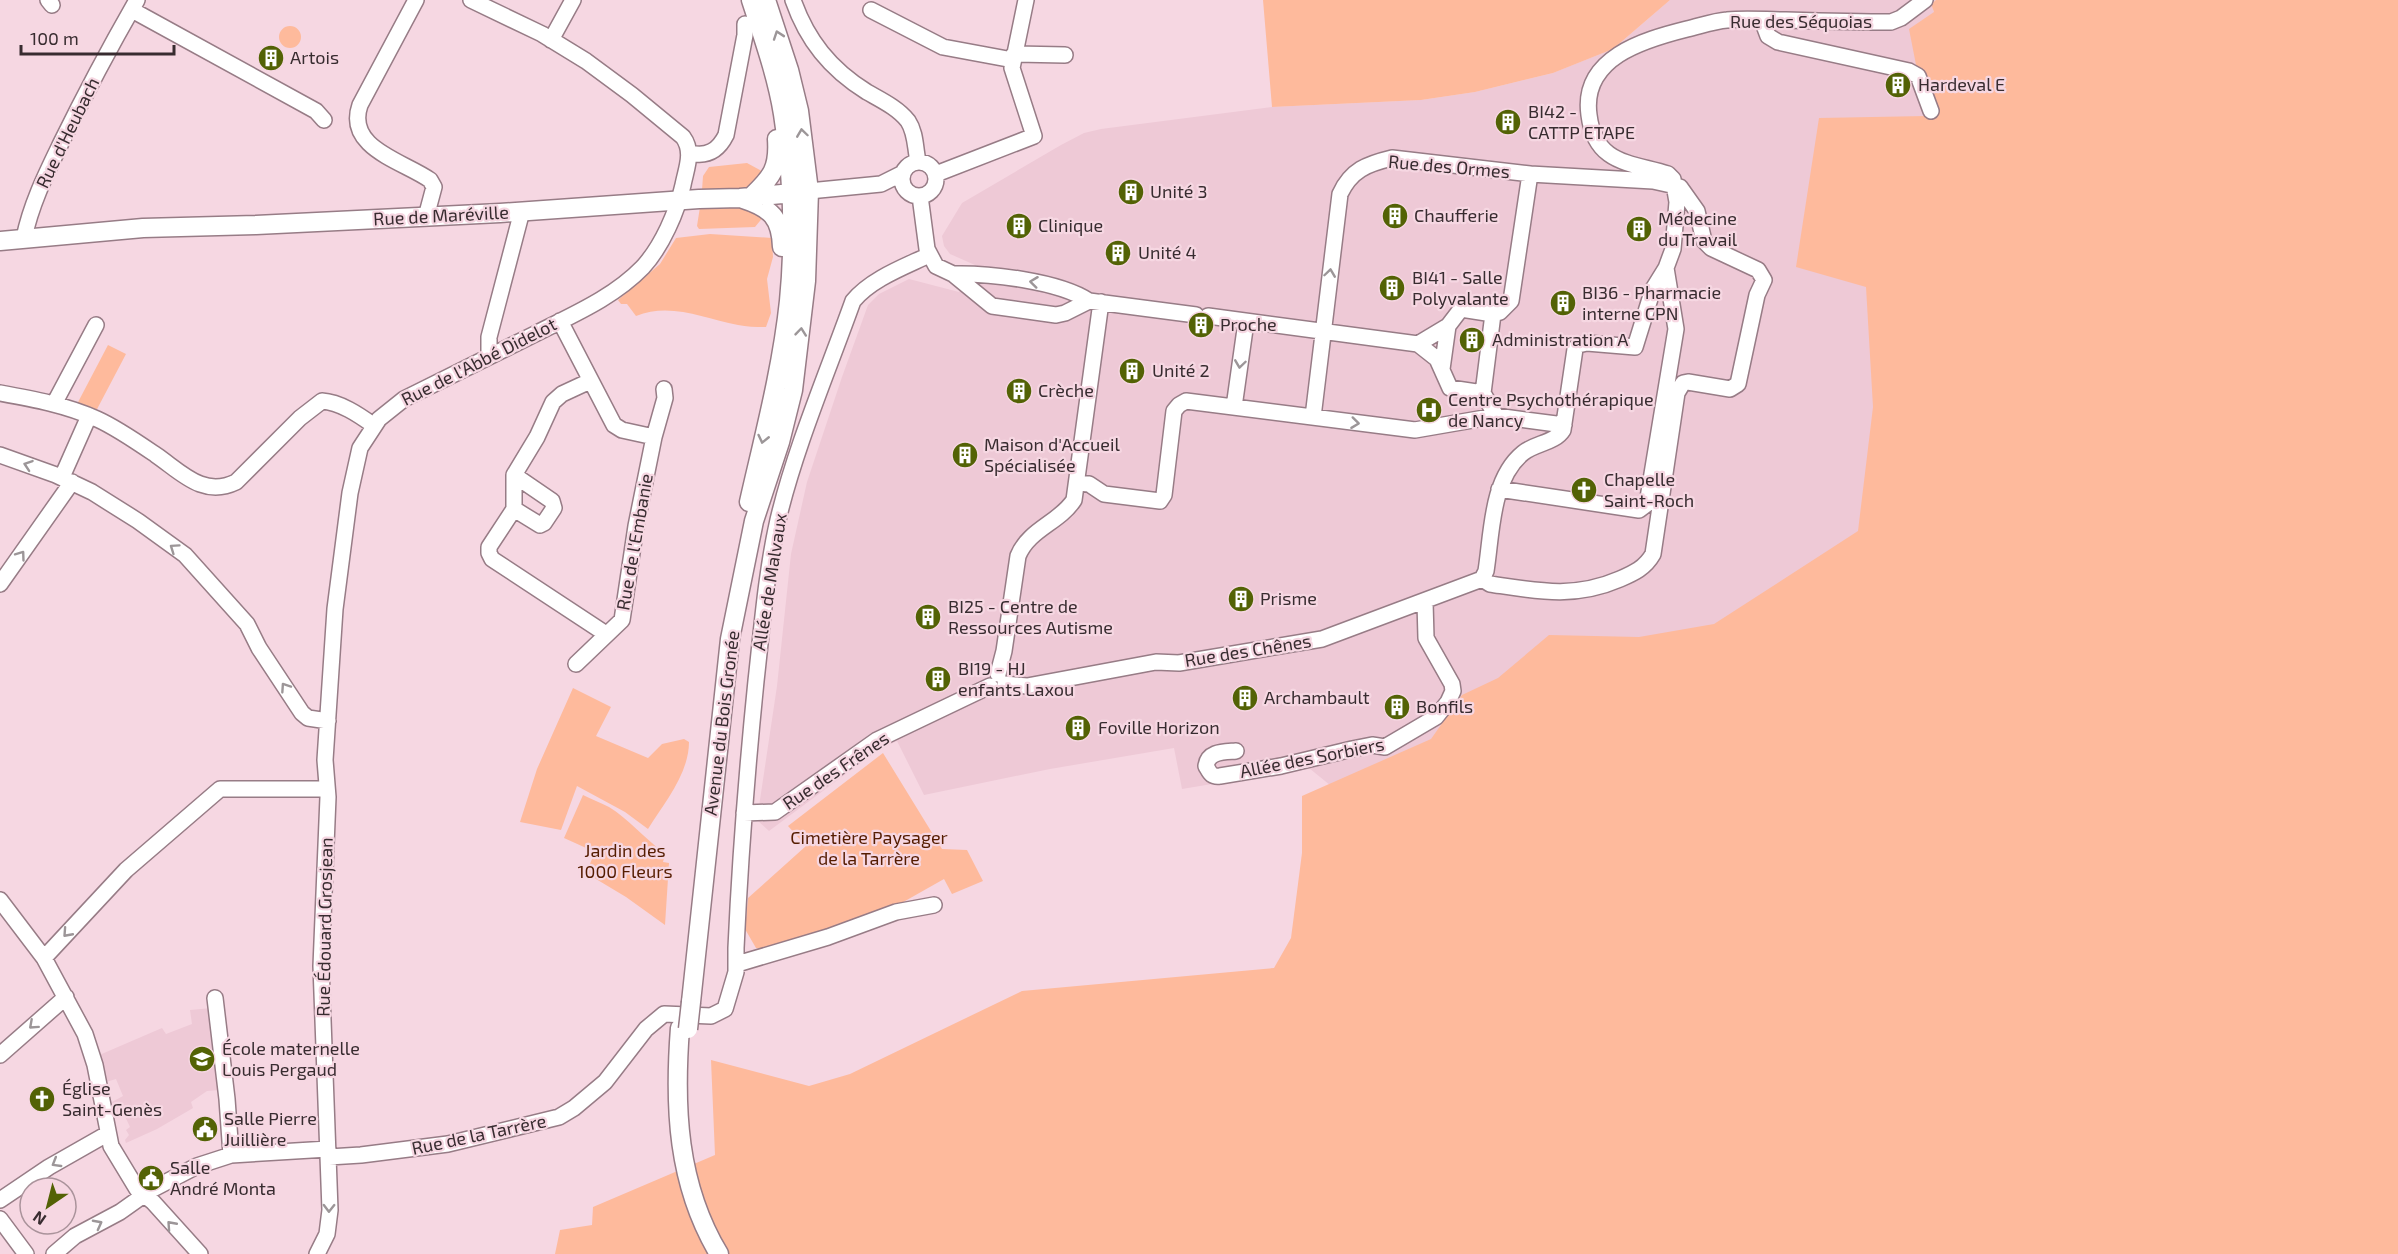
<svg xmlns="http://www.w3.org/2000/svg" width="2398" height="1254" viewBox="0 0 2398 1254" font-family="'Exo 2',sans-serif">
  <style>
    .built { fill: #eec9d6 }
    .green { fill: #feba9c }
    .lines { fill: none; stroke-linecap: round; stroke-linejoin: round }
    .minor-casing { stroke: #977c86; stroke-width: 18 }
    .major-casing { stroke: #977c86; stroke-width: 21 }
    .minor { stroke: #fff; stroke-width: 15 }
    .major { stroke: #fff; stroke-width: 18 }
    .major-bridge-casing { stroke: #977c86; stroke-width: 21; stroke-linecap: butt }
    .major-bridge { stroke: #fff; stroke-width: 18 }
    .oneway { stroke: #9c9698 }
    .labels { text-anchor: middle; stroke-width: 4.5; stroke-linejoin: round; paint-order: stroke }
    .street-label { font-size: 18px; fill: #382c30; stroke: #f6d7e2 }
    .poi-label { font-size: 18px; fill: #382c30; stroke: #f6d7e2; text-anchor: start }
    .park-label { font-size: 18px; fill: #551c00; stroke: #f6d7e2 }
  </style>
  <rect width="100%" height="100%" fill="#f6d7e2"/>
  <!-- built -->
  <path class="built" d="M1670 0H1936L1931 4 1934 12 1926 116 1986 526 1336 790 1309 768 1182 789 1174 748 1050 769 924 795 897 741 878 750 769 831 757 820 777 686 791 554 807 482 842 377 868 305 879 294 909 279 959 292 972 277 975 265 950 254 944 246 942 236 962 203 1061 145 1084 133 1101 129 1272 107 1421 100 1475 92 1553 73 1613 49Z
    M212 1008 220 1090 207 1091 191 1102 193 1108 188 1111 157 1129 126 1143 125 1140 129 1135 126 1130 130 1127 122 1110 117 1113 112 1102 123 1096 116 1079 106 1082 97 1056 162 1028 166 1034 192 1024 190 1010Z"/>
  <!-- green -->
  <path class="green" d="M1263 0H1670L1613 49 1553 73 1475 92 1421 100 1272 107Z
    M1936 0H2398V1254H555L560 1230 592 1225 593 1207 715 1155 711 1060 809 1086 850 1074 1022 991 1274 968 1291 938 1302 853V796L1431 739 1462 695 1498 678 1549 635 1639 637 1714 624 1858 531 1873 407 1866 287 1796 267 1819 118 1926 116 1909 29 1934 12 1931 4Z
    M279 37a11 11 0 1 1 22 0a11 11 0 1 1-22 0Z
    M747 163 767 174 746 189 702 190 703 176 709 167Z
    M700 207 752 208 764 216 755 227 699 229 697 226Z
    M710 234 772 238 773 257 767 279 771 313 766 327C757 327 747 327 738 325 703 318 670 302 636 316L627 304H621L618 300 660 264 676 238Z
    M108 345 126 354 95 413 76 406Z
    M573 688 611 707 596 736 648 758 662 744 684 739 689 742C689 774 664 803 648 829L625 812 577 786 561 830 520 822 537 769Z
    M883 753 942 849 967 850 983 881 952 894 944 879 898 905 794 944 766 950 756 948 745 929 748 898 806 846 788 826Z
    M583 795C591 799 601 803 609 807 627 818 647 840 665 854L663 862 669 863 665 925 626 897 586 873 595 852 564 838Z"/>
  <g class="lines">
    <defs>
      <path id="minor" d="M48 0 52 5
        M416 0 360 105C345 148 403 161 430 180L434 187 426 217
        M793 0C807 40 830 69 867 92 881 100 898 108 908 121 916 133 915 148 918 161
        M132 10 316 111 324 120
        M871 10 943 47 1013 60
        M1762 20 1768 36 1778 42 1909 71 1918 76 1931 111
        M551 40 573 0
        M1014 54 1065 55
        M690 153C707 157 718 151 726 135L745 35V24
        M902 179a17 17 0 1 1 34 0a17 17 0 1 1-34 0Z
        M936 174 1034 136 1012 68 1026 0
        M809 191 881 184 903 173
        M920 196 927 249 936 266 953 274 992 306 1056 315 1065 313 1089 301
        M24 238C31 204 46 174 61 143 85 94 110 47 137 0
        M953 274C989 273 1059 281 1089 301L1196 315
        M1493 314 1500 312 1511 301 1530 174
        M1208 316 1418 344
        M560 321 614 425 622 430 654 437
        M1418 344 1448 326 1461 309 1493 314 1483 393 1496 416
        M1418 344 1437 359 1450 388 1483 393
        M489 357V337L522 211
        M1442 369 1448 326
        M590 381 562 394 553 402 537 437 514 475V509L489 547V553L492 559 606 634
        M0 393C33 399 66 405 97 419 117 428 137 442 156 455 181 472 203 498 236 482L300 418 322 401C340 402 359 415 373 425
        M54 404 96 325
        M1234 407 1246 322
        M1313 417 1340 194C1351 170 1367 164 1392 158L1530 174 1653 181 1680 187 1697 211 1704 241 1711 248 1758 270 1764 280 1757 295 1738 384 1730 389 1688 382 1683 383 1677 393 1653 554C1645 568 1634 573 1620 579 1574 599 1537 591 1490 584L1482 579
        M0 455 56 475 92 492 138 521 185 555 247 624 259 648 302 713 308 718 328 721
        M514 475 552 501 554 508 544 523 540 525 514 509
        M62 477 89 416
        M1078 483 1089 484 1104 494 1160 501 1164 495 1174 411 1179 405 1186 401 1415 430 1496 416 1564 425
        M1499 489 1639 510 1647 504 1676 329 1666 268 1673 249 1677 202 1673 179 1668 174C1629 162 1595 164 1589 115 1581 58 1643 40 1687 29 1700 26 1714 21 1727 20 1746 18 1767 20 1786 20 1821 21 1856 22 1891 22L1901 18 1925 0
        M1482 579 1486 571C1492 533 1491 479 1523 453 1535 443 1555 443 1563 430L1575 349 1578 345 1587 343 1635 347 1653 289 1666 268
        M0 584 72 482
        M576 664 622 620 636 526 654 437 665 398 664 389
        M998 674 1004 651 1018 556C1029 529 1059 523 1074 500L1101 302
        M1005 684 1027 686 1156 662 1179 663 1322 639 1482 579
        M1236 751C1224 752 1208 751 1206 766 1210 773 1211 777 1220 776L1281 766 1352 749 1372 745 1385 747 1436 717 1448 702 1453 691 1452 684 1426 638 1425 602
        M744 813 775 812 877 740 990 686
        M0 900 44 958 85 1034 95 1065 111 1146 137 1189 153 1202 200 1254
        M44 958 126 870 220 789H327
        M737 964 828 937 896 912 934 905
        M215 998 227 1099 231 1155
        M0 1055 66 997
        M329 1157 361 1155 448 1144 559 1117 574 1108 605 1082 646 1029 664 1014 711 1016 725 1009 736 972V948C740 859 747 770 756 681 762 628 766 573 778 520 795 448 828 371 853 301 871 279 904 267 929 255
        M0 1200 49 1167 107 1134
        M0 1219 26 1254
        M54 1254 75 1236 120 1212 151 1190 197 1166 231 1155 328 1149
        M317 1254 327 1234 330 1210 321 966 328 797 325 760 335 609 350 493 360 448 379 419 404 399C447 378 491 356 535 334 572 315 613 298 643 267 662 246 677 212 683 185 686 169 694 152 683 137L632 95 586 61 542 34 471 0"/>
      <path id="major" d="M752 196C772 177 779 168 777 139
        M743 199C771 208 781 218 782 247
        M0 241 143 228 256 225 500 213 699 199 740 198 803 192
        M749 502C764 436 782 368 789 301 795 239 793 176 783 114 777 76 763 37 751 0
        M691 1002 730 639 754 521 780 442 793 390 806 281 809 191 799 111 789 70 766 0
        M680 1028C674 1107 677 1184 719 1254"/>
    </defs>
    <!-- minor casing -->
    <use href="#minor" class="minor-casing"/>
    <!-- major casing -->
    <use href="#major" class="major-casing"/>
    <!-- minor -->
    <use href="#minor" class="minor"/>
    <!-- major -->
    <use href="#major" class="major"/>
    <defs>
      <path id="major-bridge" d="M688 1029 691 1002"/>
    </defs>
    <!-- major-bridge casing -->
    <use href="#major-bridge" class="major-bridge-casing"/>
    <!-- major-bridge -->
    <use href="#major-bridge" class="major-bridge"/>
  </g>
  <!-- one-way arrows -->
  <defs><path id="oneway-chevron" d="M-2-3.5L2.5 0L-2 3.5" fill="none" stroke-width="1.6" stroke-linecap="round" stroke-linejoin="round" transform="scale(1.5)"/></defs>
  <g class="oneway">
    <use href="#oneway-chevron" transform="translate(778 35) rotate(-109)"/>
    <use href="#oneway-chevron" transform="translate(802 133) rotate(-98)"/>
    <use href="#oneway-chevron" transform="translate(1330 273) rotate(-82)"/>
    <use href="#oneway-chevron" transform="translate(1034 282) rotate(-173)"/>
    <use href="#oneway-chevron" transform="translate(801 332) rotate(-84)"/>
    <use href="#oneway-chevron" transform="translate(1240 364) rotate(98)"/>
    <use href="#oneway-chevron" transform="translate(1355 423) rotate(7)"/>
    <use href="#oneway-chevron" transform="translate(763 439) rotate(103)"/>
    <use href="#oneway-chevron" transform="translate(28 465) rotate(-161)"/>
    <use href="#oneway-chevron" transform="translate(174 548) rotate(-145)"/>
    <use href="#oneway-chevron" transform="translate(21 555) rotate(-54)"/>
    <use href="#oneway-chevron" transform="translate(285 687) rotate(-124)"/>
    <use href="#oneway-chevron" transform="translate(67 933) rotate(132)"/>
    <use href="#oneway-chevron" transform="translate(33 1025) rotate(138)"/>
    <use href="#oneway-chevron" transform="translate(56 1163) rotate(149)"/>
    <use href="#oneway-chevron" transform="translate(329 1208) rotate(91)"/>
    <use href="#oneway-chevron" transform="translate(98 1224) rotate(-28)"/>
    <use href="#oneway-chevron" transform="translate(171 1225) rotate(-132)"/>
  </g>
  <!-- icons -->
  <defs>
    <symbol id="building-disc" viewBox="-11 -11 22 22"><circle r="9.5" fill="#536205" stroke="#f6d7e2"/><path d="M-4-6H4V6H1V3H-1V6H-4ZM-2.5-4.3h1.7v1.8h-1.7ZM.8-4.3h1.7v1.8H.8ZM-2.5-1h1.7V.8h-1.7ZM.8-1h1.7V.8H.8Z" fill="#fff"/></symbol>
    <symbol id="hospital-disc" viewBox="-11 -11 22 22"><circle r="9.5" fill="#536205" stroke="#f6d7e2"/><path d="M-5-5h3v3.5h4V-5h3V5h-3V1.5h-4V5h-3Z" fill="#fff"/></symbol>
    <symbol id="church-disc" viewBox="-11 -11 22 22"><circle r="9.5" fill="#536205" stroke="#f6d7e2"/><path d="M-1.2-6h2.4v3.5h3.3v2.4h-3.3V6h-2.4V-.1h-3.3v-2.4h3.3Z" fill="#fff"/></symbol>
    <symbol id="school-disc" viewBox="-11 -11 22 22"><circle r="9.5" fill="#536205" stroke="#f6d7e2"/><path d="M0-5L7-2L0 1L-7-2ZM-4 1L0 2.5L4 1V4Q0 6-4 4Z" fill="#fff"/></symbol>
    <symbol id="civic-disc" viewBox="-11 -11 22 22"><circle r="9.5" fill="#536205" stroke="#f6d7e2"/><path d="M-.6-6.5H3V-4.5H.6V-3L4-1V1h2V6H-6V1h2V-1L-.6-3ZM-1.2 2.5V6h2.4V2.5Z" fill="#fff"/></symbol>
  </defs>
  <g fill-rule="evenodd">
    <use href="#building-disc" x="256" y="43" width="30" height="30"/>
    <use href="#building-disc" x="1883" y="70" width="30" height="30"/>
    <use href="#building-disc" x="1493" y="107" width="30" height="30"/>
    <use href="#building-disc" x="1116" y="177" width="30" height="30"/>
    <use href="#building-disc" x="1380" y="201" width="30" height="30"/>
    <use href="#building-disc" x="1004" y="211" width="30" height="30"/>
    <use href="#building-disc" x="1624" y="214" width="30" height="30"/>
    <use href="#building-disc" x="1103" y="238" width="30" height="30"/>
    <use href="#building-disc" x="1377" y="273" width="30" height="30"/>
    <use href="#building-disc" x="1548" y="288" width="30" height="30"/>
    <use href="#building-disc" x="1186" y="310" width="30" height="30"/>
    <use href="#building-disc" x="1457" y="325" width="30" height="30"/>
    <use href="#building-disc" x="1117" y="356" width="30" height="30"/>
    <use href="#building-disc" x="1004" y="376" width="30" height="30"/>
    <use href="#hospital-disc" x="1414" y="395" width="30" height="30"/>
    <use href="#building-disc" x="950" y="440" width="30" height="30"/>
    <use href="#church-disc" x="1569" y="475" width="30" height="30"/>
    <use href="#building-disc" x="1226" y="584" width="30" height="30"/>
    <use href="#building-disc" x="913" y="602" width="30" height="30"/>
    <use href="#building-disc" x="923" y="664" width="30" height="30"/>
    <use href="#building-disc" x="1230" y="683" width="30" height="30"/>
    <use href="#building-disc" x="1382" y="692" width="30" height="30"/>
    <use href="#building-disc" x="1063" y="713" width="30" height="30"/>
    <use href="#school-disc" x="187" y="1044" width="30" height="30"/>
    <use href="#church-disc" x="27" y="1084" width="30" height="30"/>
    <use href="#civic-disc" x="190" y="1114" width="30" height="30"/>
    <use href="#civic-disc" x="136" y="1163" width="30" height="30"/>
  </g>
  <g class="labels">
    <!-- street labels -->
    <g class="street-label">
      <text x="1801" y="28">Rue des Séquoias</text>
      <text transform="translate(68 133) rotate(-64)" y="6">Rue d'Heubach</text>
      <text transform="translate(1449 167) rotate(5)" y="6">Rue des Ormes</text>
      <text transform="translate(441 216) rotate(-3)" y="6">Rue de Maréville</text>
      <text transform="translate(479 362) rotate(-27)" y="6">Rue de l'Abbé Didelot</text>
      <text transform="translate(635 542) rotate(-80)" y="6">Rue de l'Embanie</text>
      <text transform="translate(770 582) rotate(-81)" y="6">Allée de Malvaux</text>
      <text transform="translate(1248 651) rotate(-9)" y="6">Rue des Chênes</text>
      <text transform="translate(722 723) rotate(-83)" y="6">Avenue du Bois Gronée</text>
      <text transform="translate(1312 758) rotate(-11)" y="6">Allée des Sorbiers</text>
      <text transform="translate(836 771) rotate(-34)" y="6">Rue des Frênes</text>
      <text transform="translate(325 927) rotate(-89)" y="6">Rue Édouard Grosjean</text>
      <text transform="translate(479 1135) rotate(-12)" y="6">Rue de la Tarrère</text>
    </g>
    <!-- poi labels -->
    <g class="poi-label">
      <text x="290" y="64">Artois</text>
      <text x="1918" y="91">Hardeval E</text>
      <text x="1528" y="118">BI42 -<tspan x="1528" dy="21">CATTP ETAPE</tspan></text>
      <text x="1150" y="198">Unité 3</text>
      <text x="1414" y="222">Chaufferie</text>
      <text x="1658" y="225">Médecine<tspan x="1658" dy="21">du Travail</tspan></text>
      <text x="1038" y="232">Clinique</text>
      <text x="1138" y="259">Unité 4</text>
      <text x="1412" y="284">BI41 - Salle<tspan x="1412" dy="21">Polyvalante</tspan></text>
      <text x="1582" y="299">BI36 - Pharmacie<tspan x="1582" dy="21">interne CPN</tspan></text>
      <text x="1220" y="331">Proche</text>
      <text x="1492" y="346">Administration A</text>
      <text x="1152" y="377">Unité 2</text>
      <text x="1038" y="397">Crèche</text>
      <text x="1448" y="406">Centre Psychothérapique<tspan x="1448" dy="21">de Nancy</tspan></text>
      <text x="984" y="451">Maison d'Accueil<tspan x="984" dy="21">Spécialisée</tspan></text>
      <text x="1604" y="486">Chapelle<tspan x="1604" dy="21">Saint-Roch</tspan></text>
      <text x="1260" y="605">Prisme</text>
      <text x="948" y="613">BI25 - Centre de<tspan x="948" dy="21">Ressources Autisme</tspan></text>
      <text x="958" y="675">BI19 - HJ<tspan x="958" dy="21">enfants Laxou</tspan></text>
      <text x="1264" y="704">Archambault</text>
      <text x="1416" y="713">Bonfils</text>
      <text x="1098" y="734">Foville Horizon</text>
      <text x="222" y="1055">École maternelle<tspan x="222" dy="21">Louis Pergaud</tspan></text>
      <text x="62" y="1095">Église<tspan x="62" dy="21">Saint-Genès</tspan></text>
      <text x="224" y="1125">Salle Pierre<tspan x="224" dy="21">Juillière</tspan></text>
      <text x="170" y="1174">Salle<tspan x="170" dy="21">André Monta</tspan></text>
    </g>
    <!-- park labels -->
    <g class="park-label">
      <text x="869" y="844">Cimetière Paysager<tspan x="869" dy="21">de la Tarrère</tspan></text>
      <text x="625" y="857">Jardin des<tspan x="625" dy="21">1000 Fleurs</tspan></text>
    </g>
  </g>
  <!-- north arrow -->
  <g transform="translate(48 1206) rotate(215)"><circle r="28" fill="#f6d7e2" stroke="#aa939b" stroke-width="1.5"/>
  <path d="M0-4.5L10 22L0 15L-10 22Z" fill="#536205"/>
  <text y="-9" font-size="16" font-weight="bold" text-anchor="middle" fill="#382c30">N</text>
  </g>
  <!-- scale -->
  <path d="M21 45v9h153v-9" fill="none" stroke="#382c30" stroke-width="3"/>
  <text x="30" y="45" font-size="18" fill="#382c30" stroke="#f6d7e2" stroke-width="4.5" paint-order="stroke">100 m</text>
</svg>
